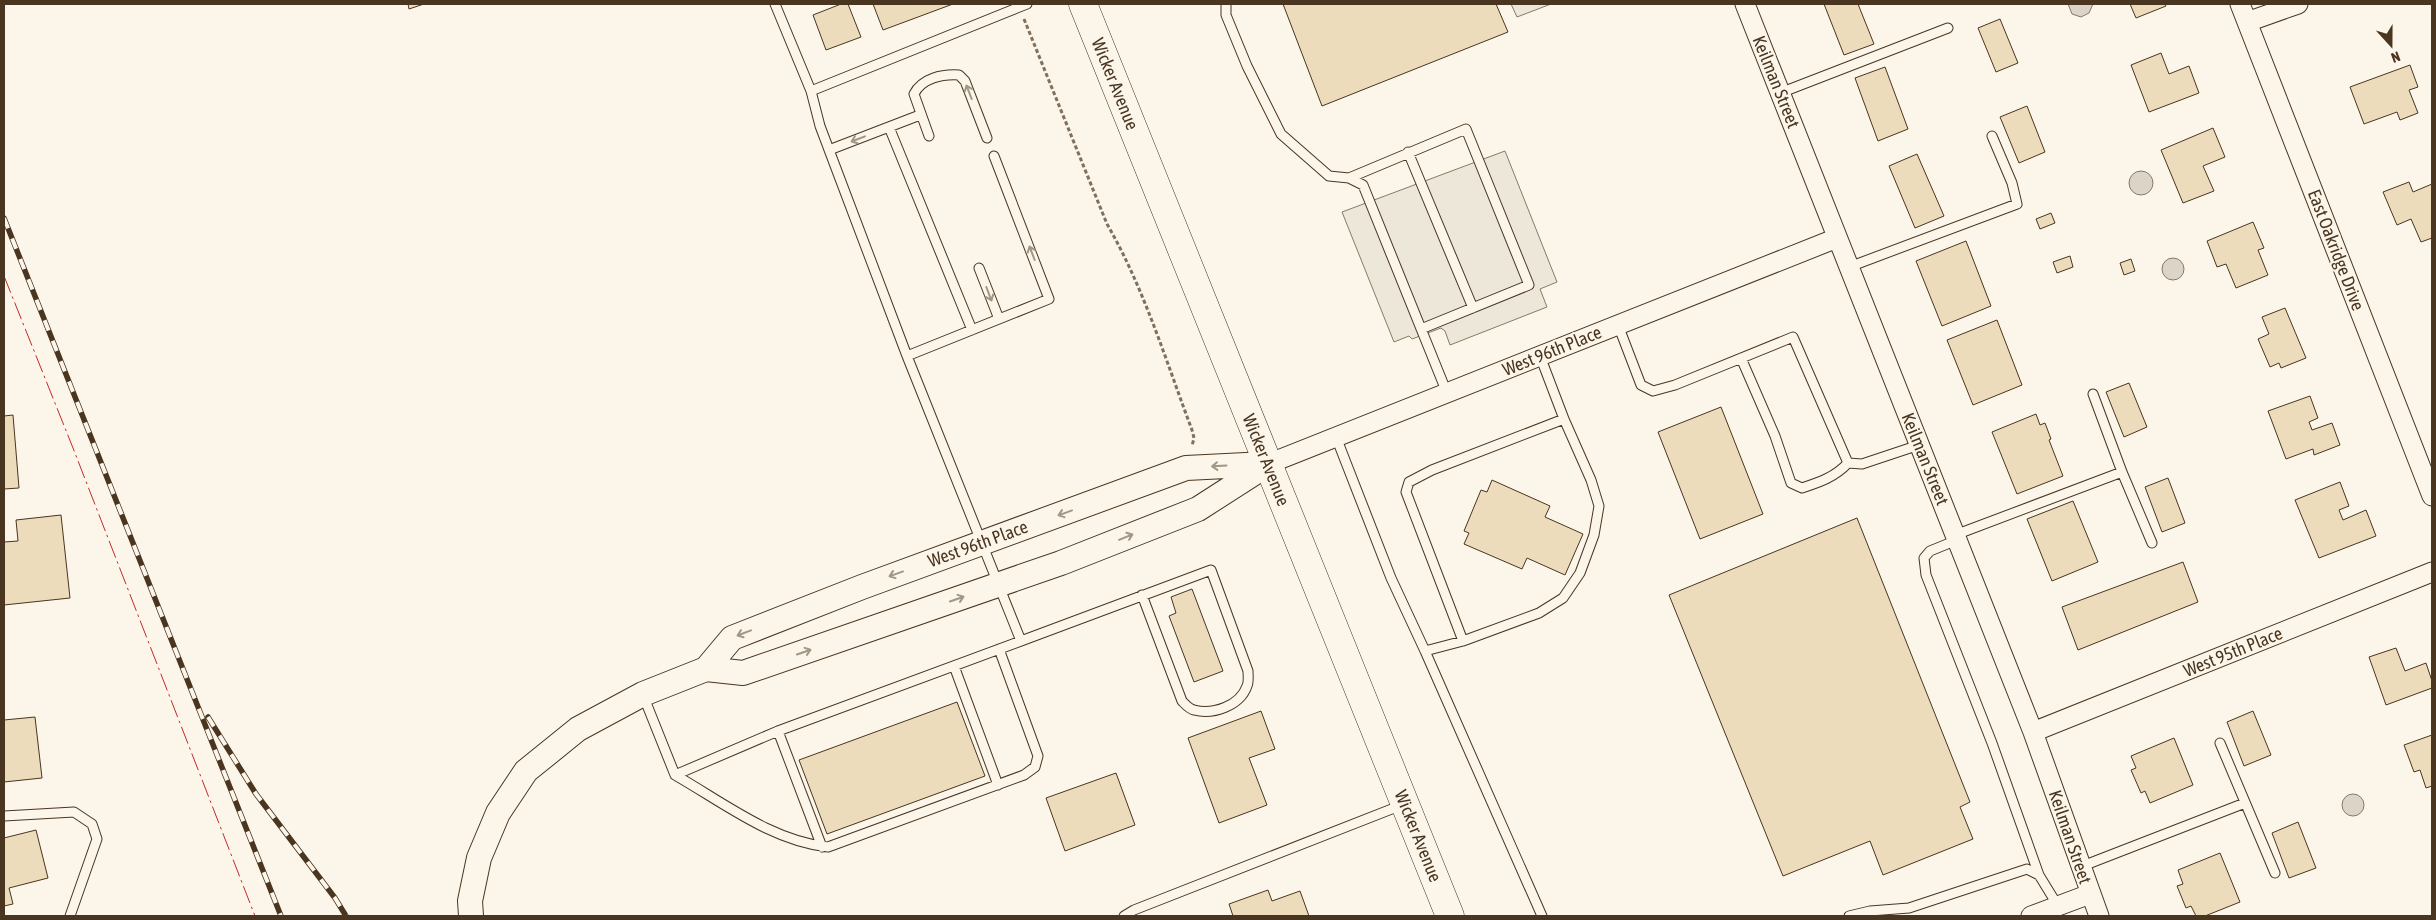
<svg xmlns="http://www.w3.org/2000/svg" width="2436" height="920" viewBox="0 0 2436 920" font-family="'Asap Condensed',sans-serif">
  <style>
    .parking { fill: #ede7d9; stroke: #887966 }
    .water { fill: #dcd4c6; stroke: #887966 }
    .building { fill: #ecdcbc; stroke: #4a3520 }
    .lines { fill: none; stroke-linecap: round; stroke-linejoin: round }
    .service-casing { stroke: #4a3520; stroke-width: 11 }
    .minor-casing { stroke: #4a3520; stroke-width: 21 }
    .tertiary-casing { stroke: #4a3520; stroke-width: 26 }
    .trunk-casing { stroke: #4a3520; stroke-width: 29 }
    .path { stroke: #7f6f5c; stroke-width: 3; stroke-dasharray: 4 2.5; stroke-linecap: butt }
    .service { stroke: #fbf6e9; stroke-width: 9 }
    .minor { stroke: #fbf6e9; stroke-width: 19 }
    .tertiary { stroke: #fbf6e9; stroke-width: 24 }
    .trunk { stroke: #fbf6e9; stroke-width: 28 }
    .rail-casing { stroke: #4a3520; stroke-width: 5.5 }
    .rail { stroke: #fbf6e9; stroke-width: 4; stroke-dasharray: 11; stroke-linecap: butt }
    .power { stroke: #c62828; stroke-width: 1; stroke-dasharray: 18 4 2.5 4; stroke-linecap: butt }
    .oneway { stroke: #a29684 }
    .labels { text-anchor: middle; stroke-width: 4; stroke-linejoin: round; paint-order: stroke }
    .street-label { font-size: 18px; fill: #4a3520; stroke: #fbf6e9 }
  </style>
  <rect width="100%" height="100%" fill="#fbf6e9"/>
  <!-- parking -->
  <path class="parking" d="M1511 4H1551L1517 17Z
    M1505 151 1557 282 1540 289 1547 307 1450 345 1445 331 1441 328 1412 339 1409 336 1394 342 1342 212Z"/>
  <!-- water -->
  <path class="water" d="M2068 4H2093L2089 13 2081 17 2072 14Z
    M2129 183a12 12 0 1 1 24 0a12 12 0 1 1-24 0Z
    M2162 269a11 11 0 1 1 22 0a11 11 0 1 1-22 0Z
    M2342 805a11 11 0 1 1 22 0a11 11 0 1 1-22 0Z"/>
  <!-- building -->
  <path class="building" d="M408 4H424L409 9Z
    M841 4H848L861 37 826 50 813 15Z
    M873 4H953L883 30Z
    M1283 4H1496L1508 32 1322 106Z
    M1824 4H1858L1874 44 1844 55Z
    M2130 4H2165L2166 6 2136 18Z
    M2000 19 2018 63 1996 72 1978 28Z
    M2161 53 2169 74 2189 66 2199 93 2149 112 2131 65Z
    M2410 65 2418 87 2409 90 2418 113 2400 120 2397 112 2364 124 2350 87Z
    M1885 67 1908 129 1878 141 1855 78Z
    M2027 106 2045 152 2019 163 2000 117Z
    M2213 128 2225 157 2203 166 2214 191 2183 203 2161 150Z
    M1917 154 1944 216 1915 228 1889 166Z
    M2409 182 2413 192 2432 184V238L2421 242 2411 219 2397 225 2383 192Z
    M2051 213 2055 223 2040 229 2036 219Z
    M2253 222 2264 248 2258 250 2268 275 2236 288 2226 264 2217 267 2207 241Z
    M1966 241 1991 306 1942 326 1916 261Z
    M2070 256 2073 267 2057 273 2053 262Z
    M2131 259 2135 271 2124 275 2120 263Z
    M2285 308 2306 358 2281 368 2279 363 2270 367 2258 339 2269 334 2262 317Z
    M1997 320 2022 385 1973 405 1947 340Z
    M2129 383 2147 427 2124 437 2106 392Z
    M2310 396 2318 418 2309 422 2312 430 2332 423 2340 445 2314 455 2313 449 2286 459 2268 411Z
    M1721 407 1763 514 1700 539 1658 432Z
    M2036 414 2040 425 2045 423 2051 439 2049 440 2063 476 2017 494 1992 432Z
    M13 415 19 488 4 489V416Z
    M2168 478 2185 523 2162 532 2145 487Z
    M1492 480 1550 506 1545 517 1583 534 1565 575 1527 558 1522 569 1464 544 1469 533 1464 531 1481 490 1487 492Z
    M2340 482 2349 506 2339 510 2343 520 2366 510 2376 536 2319 558 2295 500Z
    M2073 501 2098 562 2052 581 2027 519Z
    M61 515 70 598 4 605V542L18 541 16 520Z
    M1857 518 1970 802 1960 807 1973 839 1883 875 1870 841 1783 876 1669 595Z
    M2183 562 2198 602 2078 650 2062 607Z
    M1192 589 1223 671 1194 682 1169 616 1176 613 1171 597Z
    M2396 648 2405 671 2426 663 2432 681V688L2386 705 2369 657Z
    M957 702 985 776 827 834 799 760Z
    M1261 711 1275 749 1249 758 1267 805 1219 823 1188 738Z
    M2253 711 2271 755 2244 766 2227 722Z
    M35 717 42 778 4 782V720Z
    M2432 735V786L2426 788 2420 770 2414 772 2404 745Z
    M2174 738 2193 785 2150 803 2145 791 2141 793 2131 770 2136 768 2131 756Z
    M1116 773 1135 825 1065 851 1046 798Z
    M2298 822 2316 868 2289 878 2272 833Z
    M36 830 48 878 9 888 13 904 4 906V838Z
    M2220 853 2240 902 2205 916H2196L2191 906 2186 908 2177 886 2183 884 2178 870Z
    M1268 890 1272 901 1300 891 1309 916H1233L1229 904Z"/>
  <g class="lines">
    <defs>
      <path id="service" d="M775 4 811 91
        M1027 4 811 91 820 126 907 356 1021 641 1211 570 1248 671C1248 675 1249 682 1247 686 1240 706 1213 715 1194 710 1189 709 1185 704 1182 701L1142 595
        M1226 4V15L1247 66 1281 134 1329 176 1349 178 1363 185 1447 393
        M1780 93 1948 28
        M889 127 972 330
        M929 136 914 94C922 78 942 74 959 75L965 81 987 138
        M829 150 920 115
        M1408 152 1473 308
        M1349 178 1466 129 1529 285 1421 329
        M1849 267 2017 204 2012 183 1992 136
        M979 268 999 319
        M1618 325 1641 385 1653 391 1675 385 1793 337 1848 463 1862 464 1919 445
        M907 356 1049 299 994 156
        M1741 358 1775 436 1791 483 1802 488C1820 482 1835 477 1848 463
        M2093 394 2122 472 2152 543
        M1336 437 1391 578 1425 651 1463 641 1406 492 1409 482 1432 470 1564 419 1540 356
        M1955 535 2122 472
        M1957 540 1930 551 1924 558 1926 575 1992 743 2039 875
        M1463 641 1539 613 1563 598 1580 573 1594 535 1599 506 1591 480 1564 419
        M1425 651 1542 916
        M954 666 998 785
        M643 695 675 775 778 731 1021 641
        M778 731 822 847
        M2220 743 2275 873
        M675 775C724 803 772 841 828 847L1024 775 1035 767 1038 756 999 649
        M4 816 74 812 92 824 97 839 70 916
        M2080 867 2245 803
        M1124 916 1134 910 1402 805
        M1849 916 1870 911 1909 908 2027 869 2039 875 2058 906"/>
      <path id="minor" d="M1745 4 2033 732 2099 916
        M2240 4 2432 496
        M2247 22 2298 4
        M1268 464 1837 238
        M2033 732 2432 572
        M2031 916 2090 894"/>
      <path id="tertiary" d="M706 669 732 638 862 587 1186 468 1266 464
        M471 916 470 901 479 858 498 813 526 771 578 729 643 694 706 669 743 673 1061 563 1198 509 1268 464"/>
      <path id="trunk" d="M1083 4 1450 916"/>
    </defs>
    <!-- service casing -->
    <use href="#service" class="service-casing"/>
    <!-- minor casing -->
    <use href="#minor" class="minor-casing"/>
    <!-- tertiary casing -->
    <use href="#tertiary" class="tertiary-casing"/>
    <!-- trunk casing -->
    <use href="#trunk" class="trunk-casing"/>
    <!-- path -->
    <path class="path" d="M1024 19 1107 224C1144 288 1166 361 1192 430L1194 438 1192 446"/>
    <!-- service -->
    <use href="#service" class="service"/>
    <!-- minor -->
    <use href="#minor" class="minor"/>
    <!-- tertiary -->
    <use href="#tertiary" class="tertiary"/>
    <!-- trunk -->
    <use href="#trunk" class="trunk"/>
    <defs>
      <path id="rail" d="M4 218 281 916
        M208 717 256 794 335 898 346 916"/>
    </defs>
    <!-- rail casing -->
    <use href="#rail" class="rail-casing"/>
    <!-- rail -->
    <use href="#rail" class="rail"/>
    <!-- power -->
    <path class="power" d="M4 276 73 448 255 916"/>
  </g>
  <!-- one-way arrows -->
  <defs><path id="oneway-shaft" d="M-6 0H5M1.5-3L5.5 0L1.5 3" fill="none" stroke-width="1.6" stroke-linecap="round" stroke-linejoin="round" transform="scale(1.25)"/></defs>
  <g class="oneway">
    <use href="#oneway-shaft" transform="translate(969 92) rotate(-111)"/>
    <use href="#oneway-shaft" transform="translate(858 139) rotate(159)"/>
    <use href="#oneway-shaft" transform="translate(1032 253) rotate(-111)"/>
    <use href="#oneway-shaft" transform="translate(989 294) rotate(69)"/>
    <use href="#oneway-shaft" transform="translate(1219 466) rotate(177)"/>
    <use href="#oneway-shaft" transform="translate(1065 513) rotate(160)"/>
    <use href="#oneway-shaft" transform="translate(1126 537) rotate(-22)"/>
    <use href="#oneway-shaft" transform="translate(896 574) rotate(160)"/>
    <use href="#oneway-shaft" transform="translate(957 599) rotate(-19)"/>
    <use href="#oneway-shaft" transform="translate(744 633) rotate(159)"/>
    <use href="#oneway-shaft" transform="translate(804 652) rotate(-19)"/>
  </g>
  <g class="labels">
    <!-- street labels -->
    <g class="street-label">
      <text transform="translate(1776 82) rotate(68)" y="6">Keilman Street</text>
      <text transform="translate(1115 84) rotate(68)" y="6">Wicker Avenue</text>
      <text transform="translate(2336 250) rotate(69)" y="6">East Oakridge Drive</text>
      <text transform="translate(1552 351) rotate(-22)" y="6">West 96th Place</text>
      <text transform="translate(1925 459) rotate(68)" y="6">Keilman Street</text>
      <text transform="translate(1266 460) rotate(68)" y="6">Wicker Avenue</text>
      <text transform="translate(978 544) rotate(-20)" y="6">West 96th Place</text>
      <text transform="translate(2233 652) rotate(-22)" y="6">West 95th Place</text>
      <text transform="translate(1418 836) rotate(68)" y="6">Wicker Avenue</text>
      <text transform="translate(2070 837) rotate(71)" y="6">Keilman Street</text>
    </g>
  </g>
  <!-- border -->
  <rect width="2436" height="920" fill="none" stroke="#4a3520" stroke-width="10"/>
  <!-- north arrow -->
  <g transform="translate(2391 45) rotate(159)" stroke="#fbf6e9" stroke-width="4" paint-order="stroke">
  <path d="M0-4L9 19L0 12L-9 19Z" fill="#4a3520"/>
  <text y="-8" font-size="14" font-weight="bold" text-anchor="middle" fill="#4a3520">N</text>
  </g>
</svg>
